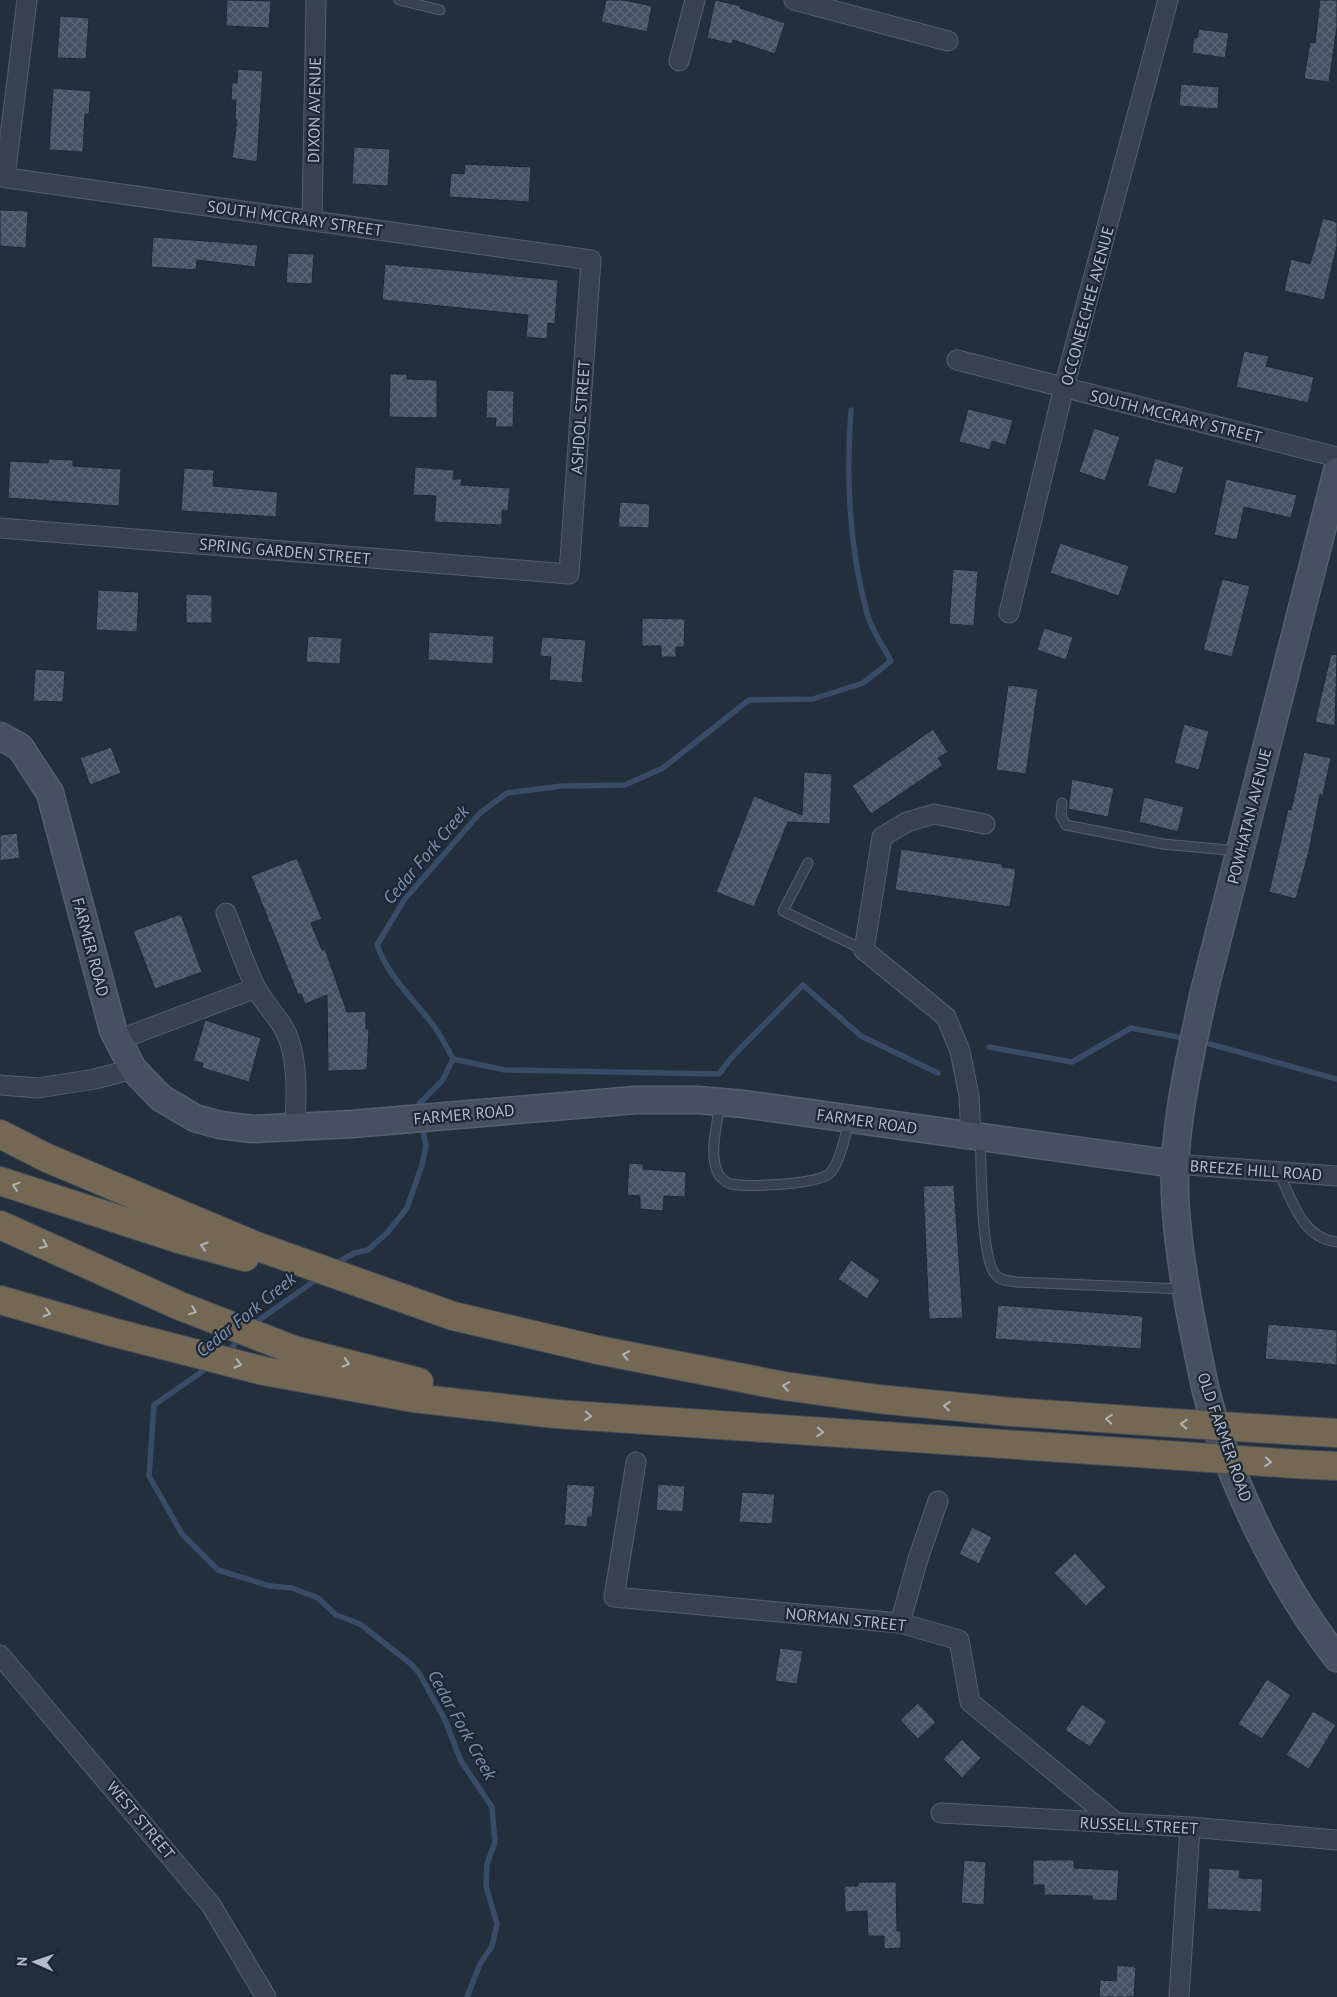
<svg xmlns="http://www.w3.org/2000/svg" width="1337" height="1997" viewBox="0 0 1337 1997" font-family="'PT Sans',sans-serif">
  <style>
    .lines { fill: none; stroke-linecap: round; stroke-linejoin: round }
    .stream { stroke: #394c67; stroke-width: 5.5 }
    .building { fill: url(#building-cross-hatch); stroke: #1f2835 }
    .lane-casing { stroke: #565f6c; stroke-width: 11 }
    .street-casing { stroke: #565f6c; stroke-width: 21 }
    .secondary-casing { stroke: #565f6c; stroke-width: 29 }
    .highway-casing { stroke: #434c59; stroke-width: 30 }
    .lane { stroke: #38414e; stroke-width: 9 }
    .street { stroke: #38414e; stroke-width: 19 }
    .secondary { stroke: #465061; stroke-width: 26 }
    .highway { stroke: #746855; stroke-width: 28 }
    .highway-bridge-casing { stroke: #434c59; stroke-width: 30; stroke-linecap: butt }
    .highway-bridge { stroke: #746855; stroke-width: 28 }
    .oneway { stroke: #aeb4bd }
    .labels { text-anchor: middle; stroke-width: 4.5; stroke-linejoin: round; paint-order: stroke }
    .street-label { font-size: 16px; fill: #b4bcc9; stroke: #1d2633 }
    .water-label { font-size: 18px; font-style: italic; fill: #7c92b1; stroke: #1d2633 }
  </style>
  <defs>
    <pattern id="building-cross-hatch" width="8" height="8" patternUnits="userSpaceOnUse" patternTransform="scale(1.25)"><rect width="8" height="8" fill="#455162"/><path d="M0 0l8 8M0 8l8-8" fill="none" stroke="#5d6877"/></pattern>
  </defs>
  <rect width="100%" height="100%" fill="#242f3e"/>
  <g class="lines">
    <!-- stream -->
    <path class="stream" d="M1210 1044 1337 1079
      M989 1047 1072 1062 1131 1028 1178 1037
      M453 1059 505 1070 719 1074 732 1057 803 985 861 1036 938 1073
      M420 1111 419 1104 442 1081 453 1059C447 1048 441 1035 433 1025 413 998 389 978 377 945L404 900 480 813 507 793 562 786 625 785 663 768 749 700 813 699 863 683 891 661C883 646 871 629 867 613 849 547 846 477 851 410
      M335 1264 354 1253 368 1250 387 1233 407 1208 422 1165 426 1146 422 1125
      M252 1325 320 1277
      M228 1353 240 1337
      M210 1366 154 1405 149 1476 182 1534 218 1570 270 1586 292 1588 318 1598 336 1615 360 1624 411 1664 419 1673 445 1720 461 1761 492 1807 495 1842 487 1864 486 1886 497 1924 492 1946 480 1964 467 1997"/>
  </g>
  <!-- building -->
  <path class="building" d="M227 0 271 1 269 28 226 26Z
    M606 0H624L652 6 647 32 601 22Z
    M715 0 741 6 740 8 785 23 775 54 733 40 732 44 707 38Z
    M1320 0H1337V27L1329 82 1304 79 1310 42 1315 43Z
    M60 16 89 18 86 59 57 58Z
    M1199 29 1229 33 1225 58 1192 53 1194 37 1197 38Z
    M238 69 263 71 257 162 232 158 237 120H235L236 100H231L232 83H237Z
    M1181 84 1219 87 1218 109 1179 106Z
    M53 88 91 91 89 114H85L83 152 49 150Z
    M354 147 390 149 388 186 352 184Z
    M465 164 531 167 529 202 449 197 451 173 464 174Z
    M0 210 28 211 26 248 0 246Z
    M1323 218 1337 222V246L1324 300 1284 291 1291 259 1310 264Z
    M153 237 258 245 255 267 197 260 196 270 151 267Z
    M288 253 314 254 312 284 286 283Z
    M385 264 558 280 555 324 548 323 547 339 526 337 528 315 382 300Z
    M1244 351 1269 356 1266 366 1314 377 1308 403 1236 387Z
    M390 374H407V379L437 380V418L389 417Z
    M487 390 514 391 513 427H495L496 418H486Z
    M968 409 1013 420 1006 445 992 441 990 450 959 442Z
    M1094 428 1120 437 1105 481 1079 472Z
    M1155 458 1184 467 1176 494 1147 486Z
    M49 459 73 460V466L121 469 119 506 8 498 10 461 48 463Z
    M415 467 454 470 453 479H462L461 485 510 488 508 511 502 510V525L434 522 436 496 413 495Z
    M184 468 214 470 213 486 278 492 276 517 181 511Z
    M1226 479 1297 495 1291 518 1244 507 1237 540 1214 535Z
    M620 502 650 504 649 528 618 527Z
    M1060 543 1129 566 1119 596 1050 573Z
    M953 569 978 571 974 626 949 624Z
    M1222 579 1250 586 1232 657 1203 650Z
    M98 590 139 592 137 632 96 630Z
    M186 594 212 595V623H186Z
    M642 618 685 619 684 647H676V657H661V646H642Z
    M1044 628 1073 637 1066 660 1037 650Z
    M429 632 494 636 493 664 428 660Z
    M308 636 342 638 340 664 306 662Z
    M542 637 586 640 582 683 549 680 551 657 540 656Z
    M1331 654 1337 655 1335 726 1315 722Z
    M35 669 65 671 63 702 33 701Z
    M1008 685 1038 689 1026 774 996 770Z
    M1184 724 1209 731 1199 770 1174 763Z
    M933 729 948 752 938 758 943 765 871 814 852 786Z
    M111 747 121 773 90 785 80 758Z
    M1304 752 1331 758 1323 795H1320L1309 851 1296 899 1269 892 1288 809 1291 810Z
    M804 772 832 774 830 824 788 822 754 907 716 892 754 796 802 815Z
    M1072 779 1114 788 1108 817 1068 809Z
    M1144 797 1184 807 1178 832 1139 822Z
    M17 833 20 858 0 861V835Z
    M901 849 1002 864V867L1016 869 1010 907 895 890Z
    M297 858 322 919 311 923 322 950 325 949 347 1012 366 1011V1029H369L367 1070 328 1071 327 995 305 1004 301 994 298 995 251 876Z
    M181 914 202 972 155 989 133 931Z
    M205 1020 261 1038 249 1082 202 1068 203 1063 193 1061Z
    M629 1163 643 1164V1169L686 1172 685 1197 664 1196 663 1211 640 1209V1196L627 1195Z
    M954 1185 963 1318 929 1319 923 1186Z
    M851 1260 880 1280 867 1299 838 1279Z
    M998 1305 1143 1316 1141 1349 995 1339Z
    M1268 1324 1337 1330V1365L1265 1359Z
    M567 1484 595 1486 592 1517H588L587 1527 564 1525Z
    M658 1484 685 1486 683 1512 656 1510Z
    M742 1492 775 1494 772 1524 739 1522Z
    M972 1527 992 1537 979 1564 959 1554Z
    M1075 1553 1106 1587 1086 1606 1054 1573Z
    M780 1648 803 1651 797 1684 775 1681Z
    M1267 1679 1291 1695 1262 1739 1238 1724Z
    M918 1703 936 1722 918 1739 900 1720Z
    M1082 1704 1107 1721 1090 1747 1065 1730Z
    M1313 1711 1336 1725 1309 1769 1286 1755Z
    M962 1739 981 1758 962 1778 943 1759Z
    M964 1860 986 1862 984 1905 961 1903Z
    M1033 1860H1074V1868L1119 1870 1117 1901 1092 1900V1896L1044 1895V1885H1033Z
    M1209 1868 1240 1870 1239 1878 1263 1879 1261 1912 1207 1909Z
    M858 1882H896L897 1931H901V1948L884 1949V1936H868L867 1911 845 1912 844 1886H858Z
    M1117 1965 1136 1967 1134 1997H1099L1100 1980 1116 1981Z"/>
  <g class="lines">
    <defs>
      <path id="lane" d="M399 0 440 10
        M1062 803 1061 816 1066 825 1163 844 1238 851
        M808 863 783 911 864 950
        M720 1104C717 1125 708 1156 719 1175 722 1179 727 1183 731 1184 749 1187 821 1185 831 1172 841 1159 845 1136 849 1121
        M980 1139C982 1165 980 1259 996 1275 1001 1281 1010 1281 1017 1282L1183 1289
        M1278 1171C1292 1199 1301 1238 1337 1242"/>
      <path id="street" d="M794 0 948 41
        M679 61 695 0
        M0 177 591 260 569 574 0 528
        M5 177 27 0
        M312 219 316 0
        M957 360 1337 457
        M1009 613 1064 387 1168 0
        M226 913C236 938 244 964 256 988 266 1008 284 1021 290 1043 298 1069 296 1100 295 1127
        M118 1040 256 988
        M0 1085 38 1088 95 1079 133 1069
        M971 1135 969 1096 960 1051 946 1017 864 950 882 837 907 822 934 814 985 824
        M1175 1164 1337 1176
        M636 1462 614 1597 900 1623 959 1640 970 1702 1118 1824
        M900 1623 918 1559 938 1501
        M0 1655 211 1905 266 1997
        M941 1813 1190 1827 1337 1840
        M1179 1997 1190 1827"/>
      <path id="secondary" d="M1337 471 1204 992C1192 1048 1178 1106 1175 1164 1173 1213 1182 1269 1191 1318 1196 1344 1201 1370 1207 1395 1230 1483 1281 1587 1337 1658
        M0 736 20 747 50 793 113 1030 133 1069 161 1098 195 1118 220 1125 252 1129 352 1124 636 1100H698L744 1104 1175 1164"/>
      <path id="highway" d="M0 1134 47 1158 256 1246 453 1316 598 1350 784 1386 878 1399 1011 1412 1158 1422
        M0 1181 179 1239 245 1257
        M0 1225 180 1306 294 1350 419 1382
        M0 1300 112 1332 264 1371 413 1398 556 1414 1167 1455
        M1285 1430 1337 1433
        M1295 1464 1337 1466"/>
    </defs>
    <!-- lane casing -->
    <use href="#lane" class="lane-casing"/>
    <!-- street casing -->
    <use href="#street" class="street-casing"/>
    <!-- secondary casing -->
    <use href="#secondary" class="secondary-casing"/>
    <!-- highway casing -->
    <use href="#highway" class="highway-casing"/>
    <!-- lane -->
    <use href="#lane" class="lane"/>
    <!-- street -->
    <use href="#street" class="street"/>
    <!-- secondary -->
    <use href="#secondary" class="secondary"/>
    <!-- highway -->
    <use href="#highway" class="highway"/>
    <defs>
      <path id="highway-bridge" d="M1158 1422 1285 1430
        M1167 1455 1295 1464"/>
    </defs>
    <!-- highway-bridge casing -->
    <use href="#highway-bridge" class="highway-bridge-casing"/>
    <!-- highway-bridge -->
    <use href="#highway-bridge" class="highway-bridge"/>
  </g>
  <!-- one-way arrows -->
  <defs><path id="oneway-chevron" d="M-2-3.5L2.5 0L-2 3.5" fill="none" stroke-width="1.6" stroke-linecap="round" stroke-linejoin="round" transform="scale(1.25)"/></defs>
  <g class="oneway">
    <use href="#oneway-chevron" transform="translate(16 1186) rotate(-162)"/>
    <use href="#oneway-chevron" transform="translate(44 1245) rotate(24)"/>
    <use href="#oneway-chevron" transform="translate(204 1246) rotate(-164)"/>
    <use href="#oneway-chevron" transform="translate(193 1311) rotate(21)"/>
    <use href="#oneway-chevron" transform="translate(47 1313) rotate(16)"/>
    <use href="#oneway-chevron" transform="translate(626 1355) rotate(-169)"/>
    <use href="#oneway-chevron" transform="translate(346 1363) rotate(15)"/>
    <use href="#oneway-chevron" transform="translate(238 1364) rotate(14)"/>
    <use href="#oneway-chevron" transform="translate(786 1386) rotate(-171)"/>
    <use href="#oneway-chevron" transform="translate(947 1406) rotate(-174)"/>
    <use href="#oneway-chevron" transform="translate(588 1416) rotate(4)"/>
    <use href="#oneway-chevron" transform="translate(1109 1419) rotate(-176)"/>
    <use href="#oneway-chevron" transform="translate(1184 1424) rotate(-176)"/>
    <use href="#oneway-chevron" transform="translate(820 1432) rotate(4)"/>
    <use href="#oneway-chevron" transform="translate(1268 1462) rotate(4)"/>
  </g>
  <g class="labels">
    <!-- street labels -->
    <g class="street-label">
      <text transform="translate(314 110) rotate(-89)" y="6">DIXON AVENUE</text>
      <text transform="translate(295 218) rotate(8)" y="6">SOUTH MCCRARY STREET</text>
      <text transform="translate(1087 306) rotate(-75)" y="6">OCCONEECHEE AVENUE</text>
      <text transform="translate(1176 416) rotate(14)" y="6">SOUTH MCCRARY STREET</text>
      <text transform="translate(580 417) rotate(-86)" y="6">ASHDOL STREET</text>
      <text transform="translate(285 551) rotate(5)" y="6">SPRING GARDEN STREET</text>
      <text transform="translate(1249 816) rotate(-76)" y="6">POWHATAN AVENUE</text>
      <text transform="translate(91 947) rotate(75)" y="6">FARMER ROAD</text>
      <text transform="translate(464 1114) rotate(-5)" y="6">FARMER ROAD</text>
      <text transform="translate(867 1121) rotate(8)" y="6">FARMER ROAD</text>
      <text transform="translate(1256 1170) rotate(4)" y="6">BREEZE HILL ROAD</text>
      <text transform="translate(1225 1437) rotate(71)" y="6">OLD FARMER ROAD</text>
      <text transform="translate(846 1619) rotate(6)" y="6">NORMAN STREET</text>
      <text transform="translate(141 1820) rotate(50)" y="6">WEST STREET</text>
      <text transform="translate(1139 1825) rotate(3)" y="6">RUSSELL STREET</text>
    </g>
    <!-- water labels -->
    <g class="water-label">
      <text transform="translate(426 855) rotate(-50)" y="6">Cedar Fork Creek</text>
      <text transform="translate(246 1315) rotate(-39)" y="6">Cedar Fork Creek</text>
      <text transform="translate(462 1725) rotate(61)" y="6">Cedar Fork Creek</text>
    </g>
  </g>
  <!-- north arrow -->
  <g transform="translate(35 1962) rotate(272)" stroke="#1d2633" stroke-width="4" paint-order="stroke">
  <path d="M0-4L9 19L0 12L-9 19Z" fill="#b4bcc9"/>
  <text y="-8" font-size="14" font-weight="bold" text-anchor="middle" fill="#b4bcc9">N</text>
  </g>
</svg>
